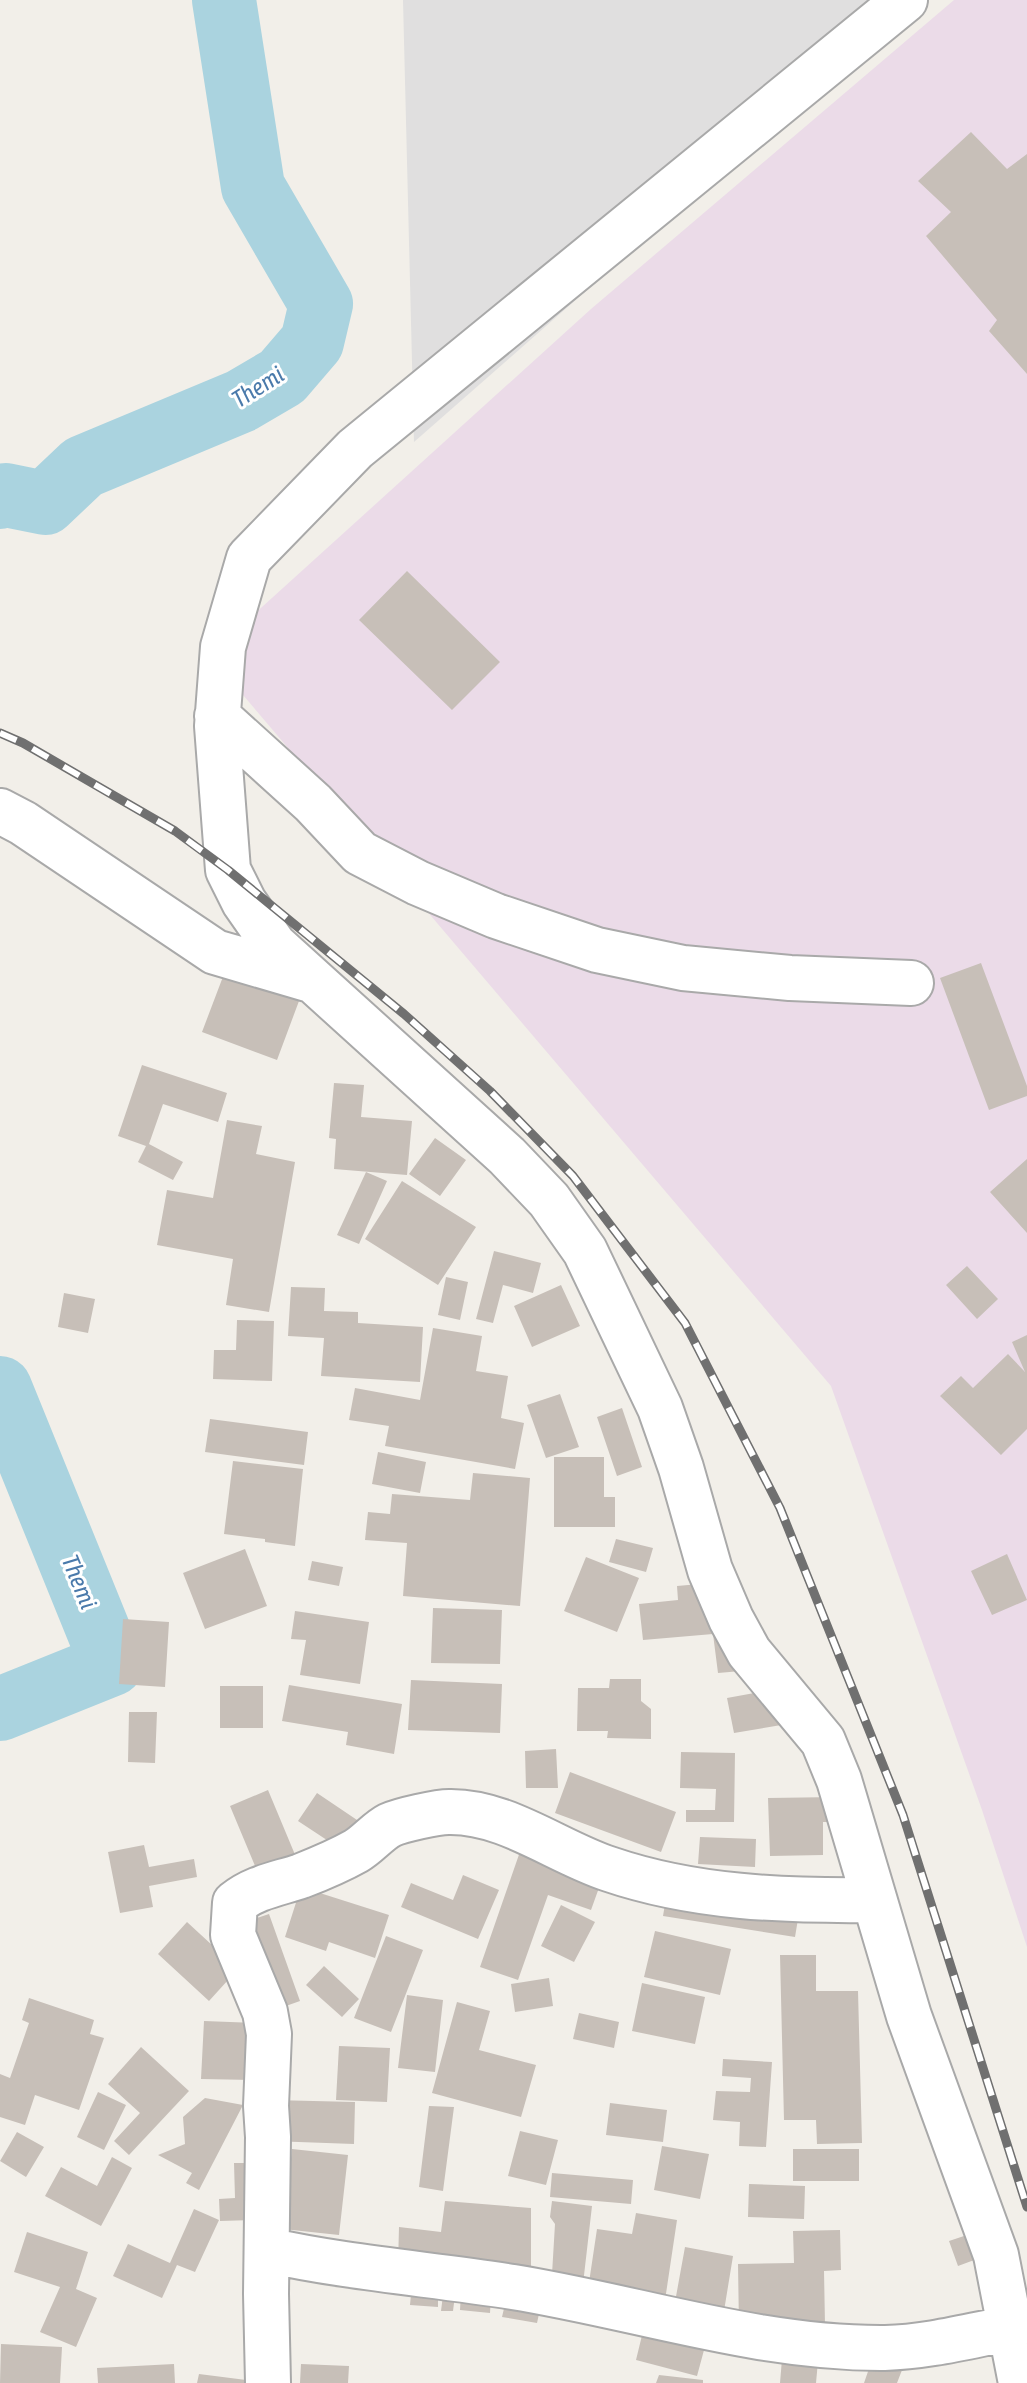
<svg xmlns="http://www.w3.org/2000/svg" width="1027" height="2383" viewBox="0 0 1027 2383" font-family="'Asap Condensed',sans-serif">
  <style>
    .residential { fill: #e0dfdf }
    .industrial { fill: #ebdbe8 }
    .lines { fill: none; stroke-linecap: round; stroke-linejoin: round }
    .river { stroke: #aad3df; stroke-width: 64 }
    .building { fill: #c7bfb8 }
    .minor-casing { stroke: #a9a9a9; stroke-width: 48 }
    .minor { stroke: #fff; stroke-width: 44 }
    .rail-casing { stroke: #707070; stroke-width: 9 }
    .rail { stroke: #fff; stroke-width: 6; stroke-dasharray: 18; stroke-linecap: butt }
    .labels { text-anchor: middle; stroke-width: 6; stroke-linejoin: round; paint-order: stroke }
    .water-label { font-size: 24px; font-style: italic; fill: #4a7aab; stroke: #fff }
  </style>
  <rect width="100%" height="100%" fill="#f2efe9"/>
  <!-- residential -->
  <path class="residential" d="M403 0H917L414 442Z"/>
  <!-- industrial -->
  <path class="industrial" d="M954 0H1027V1947L982 1810 831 1386 209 655 591 309Z"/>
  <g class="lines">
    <!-- river -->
    <path class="river" d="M0 497 6 495 45 503 83 467 241 401 282 377 312 342 321 304 253 187 224 0
      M0 1388 112 1664 0 1709"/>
  </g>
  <!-- building -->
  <path class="building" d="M971 132 1007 169 1027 154V374L989 331 997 320 926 236 951 212 918 181Z
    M407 571 500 662 452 710 359 620Z
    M981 963 1027 1086V1096L989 1110 940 978Z
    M224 974 299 1001 277 1060 202 1032Z
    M142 1065 227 1093 218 1122 163 1104 149 1144 183 1162 173 1180 138 1162 146 1146 118 1136Z
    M334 1083 364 1085 361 1117 412 1121 407 1175 334 1169 336 1139 329 1138Z
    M227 1120 262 1126 256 1154 295 1162 269 1312 226 1305 233 1259 157 1245 167 1190 213 1198Z
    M435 1138 466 1160 440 1196 409 1174Z
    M1027 1159V1233L990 1192Z
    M366 1172 387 1181 359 1244 337 1235Z
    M402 1181 476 1227 438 1285 365 1239Z
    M494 1251 541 1263 533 1293 503 1285 493 1323 476 1319Z
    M967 1266 998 1299 977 1319 946 1285Z
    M446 1277 468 1282 460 1320 438 1315Z
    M561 1285 580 1326 532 1347 514 1306Z
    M291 1287 325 1288 324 1311 358 1312V1323L423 1327 420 1382 321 1376 324 1338 288 1336Z
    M64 1293 95 1299 88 1333 58 1327Z
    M237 1320 274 1321 272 1381 213 1379 214 1350H236Z
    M433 1328 482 1336 476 1371 508 1376 501 1418 524 1423 515 1469 385 1446 389 1426 349 1420 355 1388 420 1400Z
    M1027 1335V1429L1001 1455 940 1396 961 1376 973 1388 1008 1354 1025 1372 1012 1342Z
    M560 1394 579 1447 546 1458 527 1405Z
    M622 1408 642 1467 617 1476 597 1417Z
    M210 1419 308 1432 304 1465 205 1452Z
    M378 1452 426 1462 420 1493 372 1484Z
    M554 1457H604V1497H615V1527H554Z
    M233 1461 303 1469 295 1546 265 1542V1539L224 1534Z
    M473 1473 530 1478 520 1606 403 1596 407 1543 365 1540 368 1512 390 1514 392 1494 470 1500Z
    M616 1539 653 1548 646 1572 609 1562Z
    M245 1549 267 1606 205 1629 183 1573Z
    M1007 1554 1027 1600 992 1615 971 1571Z
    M586 1557 639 1578 617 1632 564 1611Z
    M312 1561 343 1567 339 1586 308 1580Z
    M733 1581 764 1669 718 1673 713 1634 643 1640 639 1604 678 1600 677 1586Z
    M433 1608 502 1610 500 1664 431 1663Z
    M295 1611 369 1622 360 1684 300 1675 306 1640 291 1639Z
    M123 1619 169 1622 165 1687 119 1684Z
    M610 1679H641V1701L651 1709V1739L607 1738 608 1731H577L578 1688H609Z
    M411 1680 502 1684 500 1733 408 1730Z
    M289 1685 402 1704 394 1754 346 1745 348 1732 282 1721Z
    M220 1686H263V1728H220Z
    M793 1686 799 1722 734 1733 727 1698Z
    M129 1712H157L155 1763 128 1762Z
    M556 1749 558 1788H526L525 1751Z
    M681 1752 735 1753 734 1822H686V1810H715L716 1789 680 1788Z
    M570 1772 676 1812 661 1852 555 1813Z
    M268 1790 301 1869 263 1885 230 1806Z
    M317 1793 360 1822 342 1850 298 1821Z
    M837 1797V1822H823V1855L770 1856 768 1798Z
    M700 1837 756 1839 755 1867 698 1864Z
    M523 1843 605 1871 591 1910 548 1895 518 1980 480 1967Z
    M144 1845 149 1867 194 1859 197 1877 149 1886 153 1907 120 1913 108 1852Z
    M463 1875 499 1890 478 1939 401 1907 411 1883 453 1900Z
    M668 1886 800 1907 795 1937 663 1916Z
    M301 1887 389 1915 375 1958 329 1942 326 1951 285 1937Z
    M561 1905 595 1922 574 1962 541 1946Z
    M269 1914 300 2001 269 2012 239 1924Z
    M187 1922 238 1969 209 2001 158 1954Z
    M655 1931 731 1949 720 1995 644 1977Z
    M386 1936 423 1950 391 2032 354 2018Z
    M780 1955H816V1991H858L862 2143 817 2144 816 2120H784Z
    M324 1966 359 1999 342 2017 306 1985Z
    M549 1978 553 2006 515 2012 511 1984Z
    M642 1983 705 1997 695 2044 632 2031Z
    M407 1995 443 2000 435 2072 398 2068Z
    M29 1998 94 2020 90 2034 104 2038 79 2110 35 2095 25 2125 0 2117V2074L10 2078 29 2023 22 2020Z
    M457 2002 490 2011 479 2050 536 2065 521 2117 432 2093Z
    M579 2013 619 2022 614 2048 573 2039Z
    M204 2021 256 2023 253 2080 201 2079Z
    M339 2046 390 2048 387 2102 336 2100Z
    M141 2047 189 2091 129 2155 114 2141 140 2113 108 2084Z
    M723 2059 772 2062 766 2147 739 2146 740 2122 713 2120 716 2091 750 2092 751 2078 722 2076Z
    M98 2092 126 2105 104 2150 77 2137Z
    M205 2098 243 2105 199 2190 186 2183 192 2173 158 2155 185 2144 183 2117Z
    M272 2100 355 2102 354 2144 271 2141Z
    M610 2103 667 2110 663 2142 606 2135Z
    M429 2106 454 2107 443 2191 419 2187Z
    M520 2131 558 2140 546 2185 508 2176Z
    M17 2132 44 2147 26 2177 0 2161Z
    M662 2146 709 2154 700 2199 654 2190Z
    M292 2149 348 2155 339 2235 283 2229Z
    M793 2149H859V2181H793Z
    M112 2157 132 2168 101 2226 45 2196 61 2167 97 2186Z
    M234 2163H252L253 2220 220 2221 219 2199 235 2198Z
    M552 2173 633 2180 631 2204 550 2197Z
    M749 2184 805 2186 804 2219 748 2217Z
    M445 2201 531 2208V2271L398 2265 399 2227 441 2232Z
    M552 2201 592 2206 583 2284 552 2274 555 2224 550 2217Z
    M194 2209 219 2220 195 2272 177 2265 162 2298 113 2276 128 2244 170 2263Z
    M636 2213 677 2220 664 2307 587 2296 597 2229 632 2234Z
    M840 2230 841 2270 824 2271 825 2325 739 2327 738 2264 794 2263 793 2231Z
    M27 2232 88 2252 76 2289 97 2298 76 2347 40 2332 60 2287 14 2272Z
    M976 2232 985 2256 958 2266 949 2241Z
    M685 2247 733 2256 724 2311 675 2302Z
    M412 2284 438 2286V2307L410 2305Z
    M461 2293 491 2296 490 2313 460 2310Z
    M443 2295H455L453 2311H441Z
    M506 2300 541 2305 537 2323 502 2317Z
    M645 2323 707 2339 697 2376 636 2360Z
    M1 2344 62 2347 60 2383H0Z
    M783 2347 819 2350 816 2383H780Z
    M872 2360 902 2370 897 2383H864Z
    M174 2364 175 2383H98L97 2368Z
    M301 2364 349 2366 348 2383H300Z
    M199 2374 254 2381 253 2383H197Z
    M659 2375 703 2380V2383H656Z"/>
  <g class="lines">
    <defs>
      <path id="minor" d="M905 0 355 449 249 558 223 647 217 726 228 870 244 902 274 945 507 1156 549 1200 585 1251 660 1408 681 1468 710 1570 731 1619 749 1652 823 1741 839 1780 909 2016 996 2255 1021 2383
        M217 716 313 803 360 853 418 883 496 916 597 950 683 968 790 978 911 983
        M0 811 23 823 215 952 307 979
        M267 2250C348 2268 431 2274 513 2287 637 2307 758 2349 885 2348 927 2347 969 2336 1011 2328
        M268 2383 266 2294 268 2137 266 2106 269 2034 265 2012 233 1935 235 1903C255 1887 277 1884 301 1876 319 1869 340 1860 356 1851 368 1844 378 1831 390 1825 401 1820 437 1812 449 1812 506 1811 557 1852 609 1869 694 1898 784 1901 873 1900"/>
    </defs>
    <!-- minor casing -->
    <use href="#minor" class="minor-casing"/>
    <!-- minor -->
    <use href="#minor" class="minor"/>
    <defs>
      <path id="rail" d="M0 733 23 743 175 831 228 870 404 1014 490 1091 573 1176 685 1323 780 1508 903 1815 1027 2207"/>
    </defs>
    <!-- rail casing -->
    <use href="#rail" class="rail-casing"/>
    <!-- rail -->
    <use href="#rail" class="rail"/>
  </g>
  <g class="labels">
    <!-- water labels -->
    <g class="water-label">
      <text transform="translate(258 387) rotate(-32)" y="8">Themi</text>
      <text transform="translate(79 1582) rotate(68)" y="8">Themi</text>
    </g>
  </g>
</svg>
